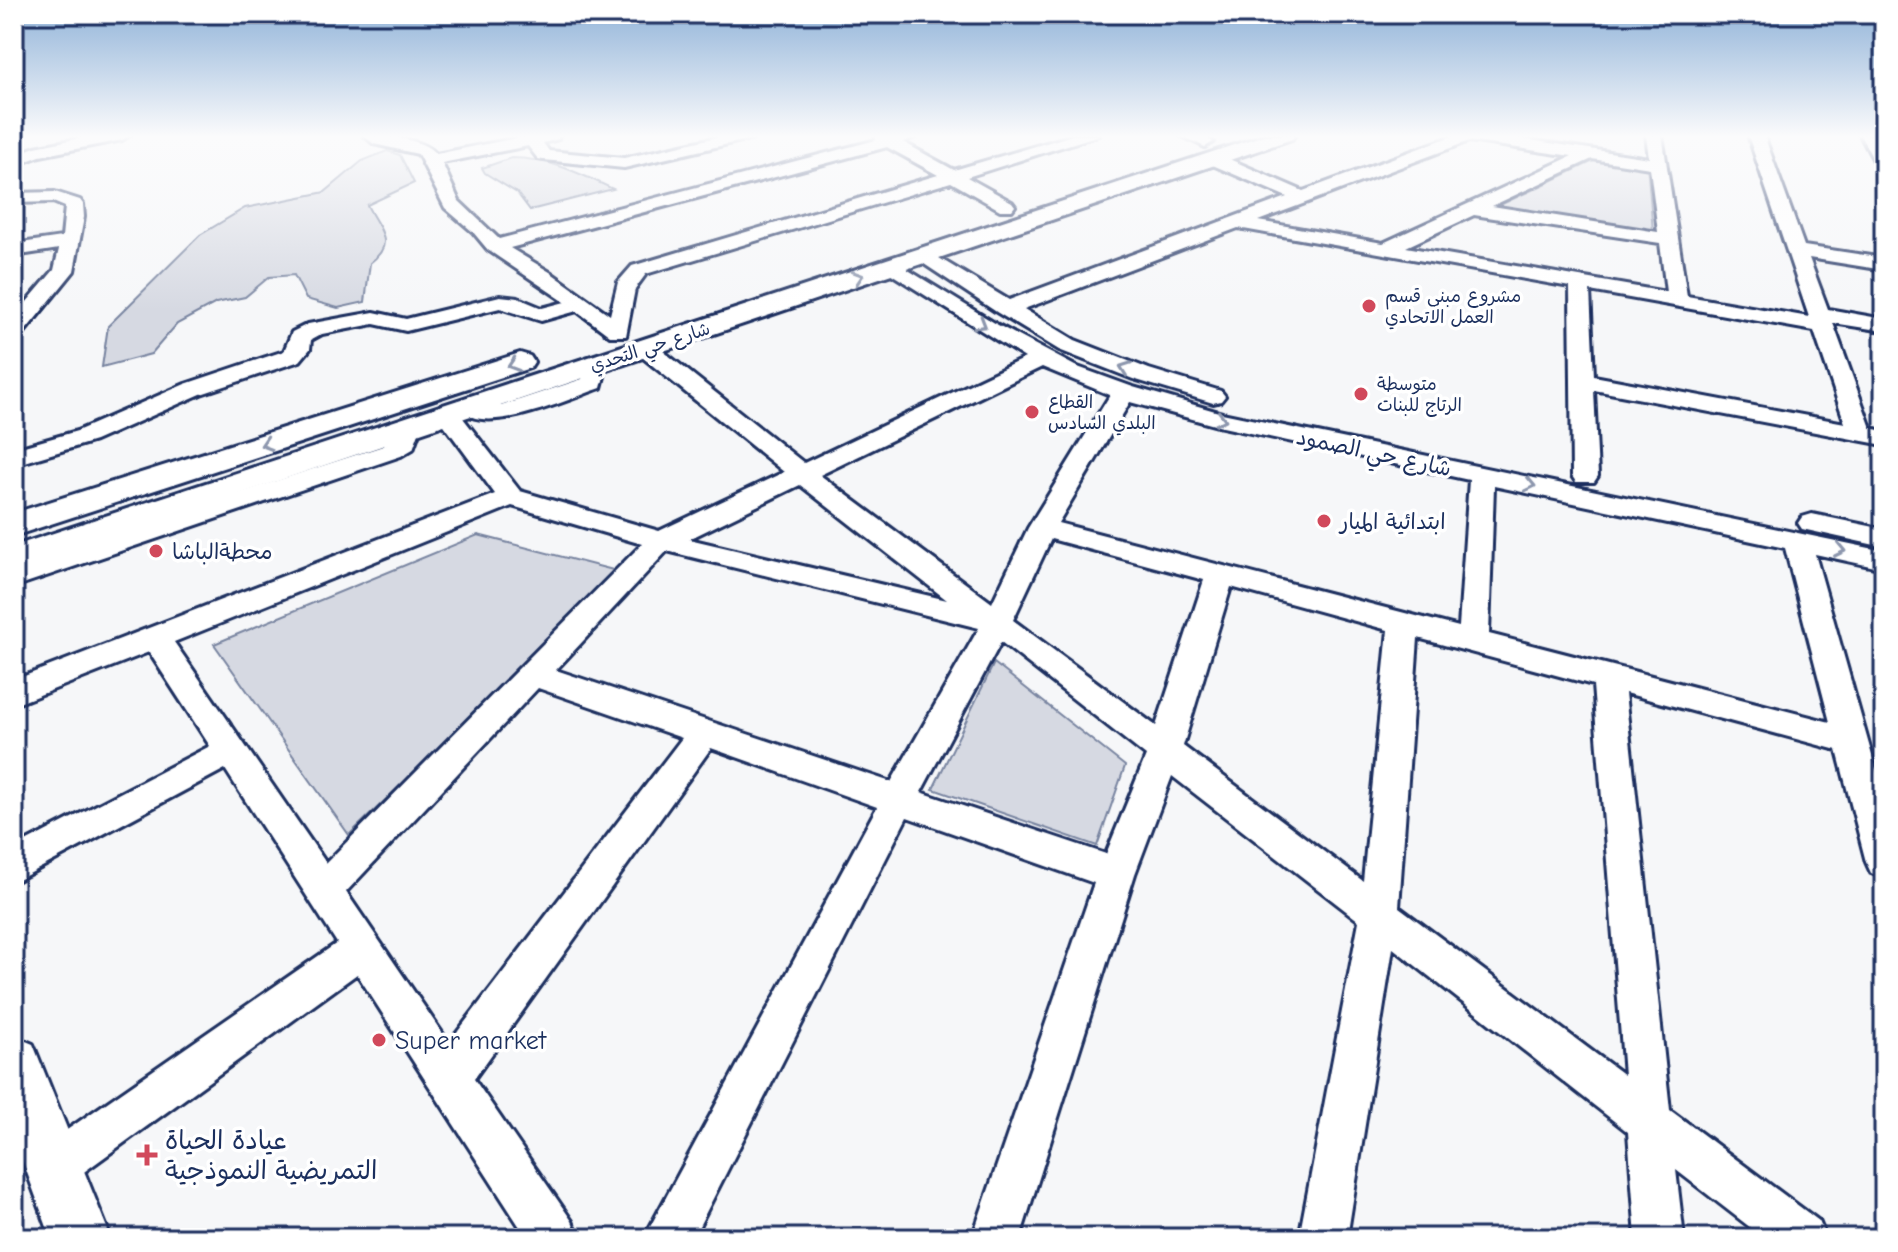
<svg xmlns="http://www.w3.org/2000/svg" width="1898" height="1252" viewBox="0 0 1898 1252" font-family="'Comic Neue','Playpen Sans Arabic',sans-serif">
  <style>
    .green { fill: #d6d9e2; stroke: #7884a0; stroke-width: 2 }
    .lines { fill: none; stroke-linecap: round; stroke-linejoin: round }
    .minor-casing { stroke: #1b2f5e; stroke-width: 6 }
    .major-casing { stroke: #1b2f5e; stroke-width: 6 }
    .minor { fill: #fff; fill-rule: evenodd }
    .major { fill: #fff; fill-rule: evenodd }
    .oneway { stroke: #8d97ae }
    .poi-dot { fill: #d1495b; stroke: #fff; stroke-width: 3 }
    .labels { text-anchor: middle; stroke-width: 7; stroke-linejoin: round; paint-order: stroke }
    .far-poi-label { font-size: 18px; fill: #1b2f5e; stroke: #fff; text-anchor: start }
    .far-street-label { font-size: 18px; fill: #1b2f5e; stroke: #fff }
    .street-label { font-size: 22px; fill: #1b2f5e; stroke: #fff }
    .poi-label { font-size: 22px; fill: #1b2f5e; stroke: #fff; text-anchor: start }
    .near-poi-label { font-size: 26px; fill: #1b2f5e; stroke: #fff; text-anchor: start }
  </style>
  <rect width="100%" height="100%" fill="#f6f7f9"/>
  <filter id="ink" filterUnits="userSpaceOnUse"><feTurbulence type="fractalNoise" baseFrequency=".0125" numOctaves="2"/><feDisplacementMap in="SourceGraphic" scale="16" xChannelSelector="R" yChannelSelector="G"/><feConvolveMatrix kernelMatrix="1 2 1 2 8 2 1 2 1" color-interpolation-filters="sRGB"/></filter>
  <g filter="url(#ink)">
    <!-- green -->
    <path class="green" d="M387 151 400 155 414 183 367 205C379 230 397 242 370 263L365 302 338 308 306 299 294 275 269 277 245 297 216 303 177 324 151 354 102 367 108 326 200 235 245 208 325 192 362 161Z
      M511 158C549 158 579 173 613 189L530 210 517 193 485 173 482 168Z
      M1598 159 1647 165 1653 231 1496 207Z
      M478 535 621 572 349 835 214 644Z
      M994 663 1125 766 1097 846 933 789Z"/>
    <g class="lines">
      <defs>
        <path id="minor" d="M96 135H130L122 140 40 156 14 166V155L35 147Z
          M363 135C383 135 423 138 436 154L532 135H559L558 139 543 143 549 151 624 158 726 135H756L754 138 624 168 544 160 538 159 528 146 442 163 459 201 499 239 876 140 875 135H920L903 142 954 170 1073 135H1099L967 177 1012 202 1015 206 1012 210H1000L951 182 646 274 635 289 626 336H610L577 311 541 321 500 308 406 331 374 324 322 334 311 340 310 349 300 361 201 394 95 441 14 465V449L77 431 185 384 284 351 292 332 308 324 374 312 406 319 500 296 518 298 542 308 565 302 488 250 473 232 445 208 418 154 374 144ZM887 147 938 175 632 266 618 282 610 315 550 272 510 248Z
          M1180 135H1203L1213 142 1205 147Z
          M1455 135H1496L1649 158 1646 135H1662L1687 296 1809 317 1748 135H1764L1804 246 1884 258V270L1809 258 1828 309 1884 319V331L1833 323 1871 428 1884 431V445L1594 390 1598 476 1594 482H1576L1572 476 1570 287 1238 228 1024 309 1075 340 1149 369 1221 391 1225 396 1221 401 1213 403 1133 379 1059 350 998 313 912 256 915 252H929L1009 300 1287 197 1208 163 1206 159 1208 155H1220L1303 191ZM1469 141 1572 156 1383 243 1258 221ZM1592 159 1650 168 1658 232 1492 206ZM1474 215 1660 243 1666 292 1406 247ZM1590 291 1814 331 1845 423 1594 376Z
          M1860 135H1876L1884 149V169L1878 168Z
          M55 192 80 200 83 204 84 217 74 271 22 335 14 336V317L54 270 59 249 14 256V244L62 237 65 207 53 202 14 203V193Z
          M892 260 998 325 1075 366 1133 387 1222 413 1884 551V569L1815 554 1884 798V878L1871 873 1866 862 1837 750 1625 693 1670 1110 1819 1221 1826 1238H1764L1676 1170 1684 1238H1636L1628 1132 1393 948 1347 1238H1299L1359 921 1172 776 1135 874 1020 1238H972L1094 883 907 817 693 1238H644L877 807 711 748 474 1079 572 1221 579 1238H527L357 974 70 1182 54 1189 38 1182 31 1166 38 1150 337 943 225 769 14 882V848L210 746 149 652 14 705V680L495 494 436 414 440 409H456L520 491 659 531 784 472 637 353 634 348 637 343H653L804 463 1025 358 885 270 882 266 885 262ZM1042 367 1110 395 1028 528 992 603 820 475ZM1130 402 1218 426 1469 480 1459 627 1058 523ZM800 485 947 600 689 539ZM1494 486 1785 548 1830 722 1489 634ZM512 506 642 544 326 863 174 642ZM1051 539 1204 580 1156 726 1013 620ZM667 551 979 628 891 782 556 670ZM1231 587 1388 630 1363 881 1183 746ZM1418 638 1593 685 1624 1075 1399 907ZM1001 642 1146 756 1106 854 921 792ZM538 688 682 738 449 1043 346 892Z
          M596 358 604 360 607 365 601 388C570 398 482 440 458 407L462 402 470 400 501 406 582 379 588 360Z
          M409 420 418 422 421 427 413 449 401 456 14 587V567L383 446 393 440 400 422Z
          M1812 514 1884 529V547L1802 529 1798 523 1802 517Z"/>
        <path id="major" d="M1264 135H1295L1292 139 14 570V546Z
          M520 353 530 356 534 362 530 368 14 536V513Z
          M14 1036 33 1044 111 1238H51L14 1137Z"/>
      </defs>
      <!-- minor casing -->
      <use href="#minor" class="minor-casing"/>
      <!-- major casing -->
      <use href="#major" class="major-casing"/>
      <!-- minor -->
      <use href="#minor" class="minor"/>
      <!-- major -->
      <use href="#major" class="major"/>
    </g>
    <!-- one-way arrows -->
    <defs><path id="oneway-chevron" d="M-2-3.5L2.5 0L-2 3.5" fill="none" stroke-width="1.6" stroke-linecap="round" stroke-linejoin="round" transform="scale(2)"/></defs>
    <g class="oneway">
      <use href="#oneway-chevron" transform="translate(858 277) rotate(-18)"/>
      <use href="#oneway-chevron" transform="translate(981 324) rotate(31)"/>
      <use href="#oneway-chevron" transform="translate(513 365) rotate(162)"/>
      <use href="#oneway-chevron" transform="translate(1125 368) rotate(-160)"/>
      <use href="#oneway-chevron" transform="translate(1221 419) rotate(13)"/>
      <use href="#oneway-chevron" transform="translate(266 444) rotate(162)"/>
      <use href="#oneway-chevron" transform="translate(1530 485) rotate(12)"/>
      <use href="#oneway-chevron" transform="translate(1840 550) rotate(12)"/>
    </g>
  </g>
  <!-- sky -->
  <linearGradient id="sky" x2="0" y2="1"><stop stop-color="#8fb2d8"/><stop offset="0.44" stop-color="#fbfbfc"/><stop offset="1" stop-color="#fbfbfc" stop-opacity="0"/></linearGradient>
  <rect width="1898" height="310" fill="url(#sky)"/>
  <!-- markers -->
  <g class="poi-dot">
    <circle cx="1369" cy="306" r="8"/>
    <circle cx="1361" cy="394" r="8"/>
    <circle cx="1032" cy="412" r="8"/>
    <circle cx="1324" cy="521" r="8"/>
    <circle cx="156" cy="551" r="8"/>
    <circle cx="379" cy="1040" r="8"/>
    <path d="M143 1143h8v8h8v8h-8v8h-8v-8h-8v-8h8z"/>
  </g>
  <g class="labels">
    <!-- far-poi labels -->
    <g class="far-poi-label">
      <text x="1385" y="302">مشروع مبنى قسم<tspan x="1385" dy="21">العمل الاتحادي</tspan></text>
      <text x="1377" y="390">متوسطة<tspan x="1377" dy="21">الرتاج للبنات</tspan></text>
      <text x="1048" y="408">القطاع<tspan x="1048" dy="21">البلدي السادس</tspan></text>
    </g>
    <!-- far-street labels -->
    <g class="far-street-label">
      <text transform="translate(650 347) rotate(-18)" y="6">شارع حي التحدي</text>
    </g>
    <!-- street labels -->
    <g class="street-label">
      <text transform="translate(1374 452) rotate(12)" y="8">شارع حي الصمود</text>
    </g>
    <!-- poi labels -->
    <g class="poi-label">
      <text x="1340" y="529">ابتدائية الميار</text>
      <text x="172" y="559">محطةالباشا</text>
    </g>
    <!-- near-poi labels -->
    <g class="near-poi-label">
      <text x="395" y="1049">Super market</text>
      <text x="165" y="1149">عيادة الحياة<tspan x="165" dy="30">التمريضية النموذجية</tspan></text>
    </g>
  </g>
  <!-- margin -->
  <rect width="1898" height="1252" fill="none" stroke="#fff" stroke-width="48"/>
  <rect x="24" y="24" width="1850" height="1204" fill="none" stroke="#1b2f5e" stroke-width="3" filter="url(#ink)"/>
</svg>
